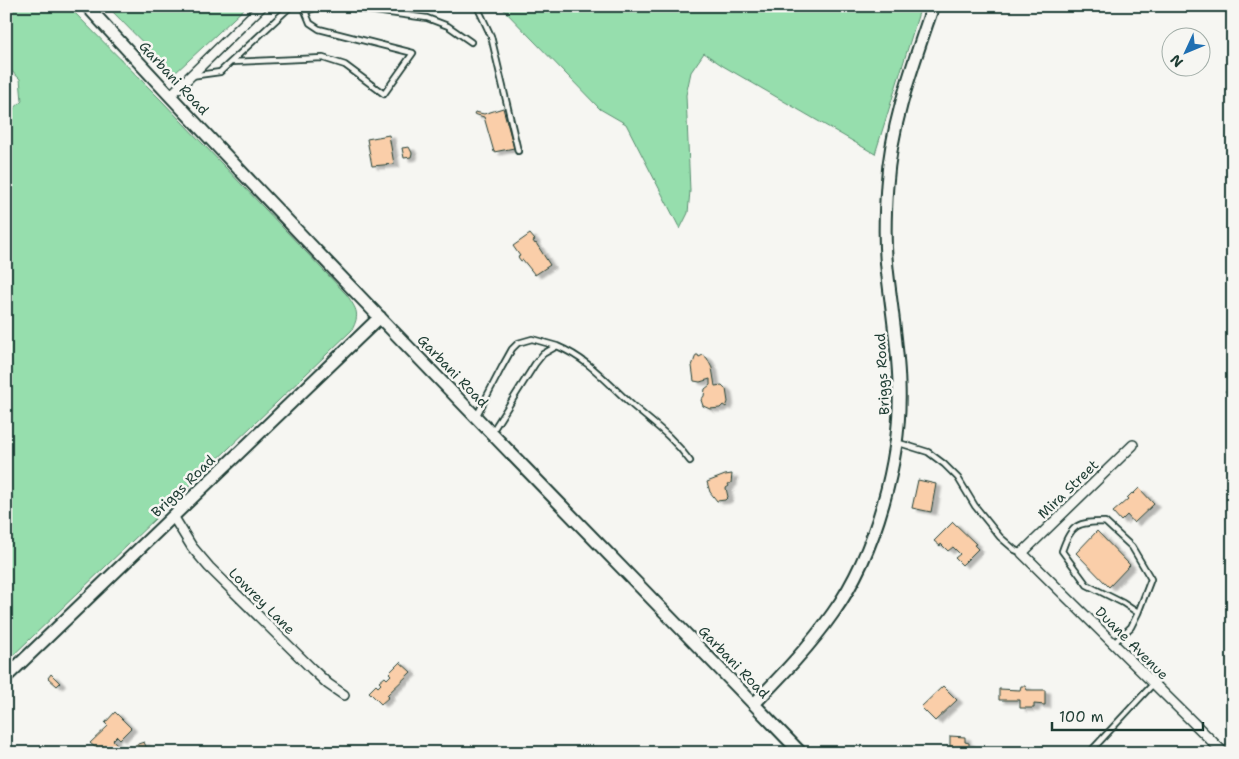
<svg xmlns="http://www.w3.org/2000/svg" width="1239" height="759" viewBox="0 0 1239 759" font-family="'Shantell Sans',sans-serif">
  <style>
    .green { fill: #96dead; stroke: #5a8e70 }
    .building { fill: #facea9; stroke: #1f3d34; filter: url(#shadow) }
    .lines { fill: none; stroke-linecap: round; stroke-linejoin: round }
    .lane-casing { stroke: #1f3d34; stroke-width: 8 }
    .street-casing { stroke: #1f3d34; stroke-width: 12 }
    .secondary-casing { stroke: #1f3d34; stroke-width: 15 }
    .lane { stroke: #f6f6f2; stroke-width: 4.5 }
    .street { stroke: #f6f6f2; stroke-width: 9 }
    .secondary { stroke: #f6f6f2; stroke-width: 11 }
    .labels { text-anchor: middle; stroke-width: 5; stroke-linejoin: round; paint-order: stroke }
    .street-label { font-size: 14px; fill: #1f3d34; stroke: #f6f6f2 }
  </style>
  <defs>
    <filter id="shadow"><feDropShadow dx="5.5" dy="3" stdDeviation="1" flood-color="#0004"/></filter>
  </defs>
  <rect width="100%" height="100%" fill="#f6f6f2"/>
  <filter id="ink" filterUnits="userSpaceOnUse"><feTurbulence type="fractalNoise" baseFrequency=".02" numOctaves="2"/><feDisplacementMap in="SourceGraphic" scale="10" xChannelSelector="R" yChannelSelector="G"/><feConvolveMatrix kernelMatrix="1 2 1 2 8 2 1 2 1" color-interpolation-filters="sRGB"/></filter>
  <g filter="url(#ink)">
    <!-- green -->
    <path class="green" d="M6 6H68L162 101 347 295C357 310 360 314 352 330L6 662V116L22 101 20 79 6 66Z
      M107 6H247L174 74Z
      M500 6H921L875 154 723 66 704 53 691 72 686 95 690 191 688 213 680 229 626 124 600 109Z"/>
    <!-- building -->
    <path class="building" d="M503 108 514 148 494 152 484 117 474 114 475 112 484 114Z
      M389 135 394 164 372 166 367 139Z
      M409 147 412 153 411 157 404 158 402 148Z
      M530 234 535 240 533 241 535 244 536 243 550 265 535 275 523 260 521 261 518 257 520 256 513 246Z
      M696 355H698L699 357 703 355 707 358 712 368 715 386 722 385 726 389 728 402 726 407 723 405 720 408 710 409 703 406 701 400 704 396 705 389 710 385V379L700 382 694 381 692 366Z
      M1233 384V400L1225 391Z
      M732 474 731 483 728 484 729 486 726 488 728 497 725 500 717 501 710 492 707 482 725 475Z
      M918 480 936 484 931 512 912 508Z
      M1139 488 1154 504 1134 523 1127 515 1121 521 1113 512 1128 499 1127 498 1132 493 1133 494Z
      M953 522 976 544 974 545 978 549 962 565 955 558 960 554 953 547 948 551 941 544 940 546 934 541Z
      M1097 531 1130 565 1109 587 1076 553Z
      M400 662 411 672 387 695 389 697 381 704 369 692 376 685 378 687 381 684 379 682 385 677 387 679 391 675 389 673Z
      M51 674 60 683 57 686 48 678Z
      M943 686 957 700 935 721 921 707Z
      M1021 686H1025L1027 690H1045V705L1034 704V708H1020V700H999V689L1020 690Z
      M115 712 131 728 120 739 117 736 113 740 125 753H95L97 749 90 743 108 726 105 723Z
      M950 736 965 737V742L969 743V753H950Z
      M144 742 148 751 139 753 135 745Z"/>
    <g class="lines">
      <defs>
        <path id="lane" d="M477 6 491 36 518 151
          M306 11 318 7 338 6 427 18 448 26 471 42
          M232 62 323 58 345 65 384 94 413 53 319 29 310 23 303 6
          M191 76 220 72 291 6
          M476 417 502 367 512 349 518 343 532 339 557 346
          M492 432 535 364 543 354 557 346C590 360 606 382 632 405 654 424 673 437 690 461
          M896 442 928 452 944 464 958 478 975 506 1000 537 1015 550 1022 553
          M1113 644 1131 627 1138 613 1123 603 1087 585 1062 551C1071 524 1078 522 1105 522L1132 547 1151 579 1138 613
          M1089 753 1154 683"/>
        <path id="street" d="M170 96 262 6
          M1133 445 1022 553 1224 753
          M173 516 192 547 209 567 312 669 328 684 344 695"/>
        <path id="secondary" d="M87 6C320 260 562 505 801 753
          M6 677 380 317
          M754 704C782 675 810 646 833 613 876 553 902 457 899 384 898 345 891 306 887 268 884 241 885 212 887 185 891 123 913 65 933 6"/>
      </defs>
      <!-- lane casing -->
      <use href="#lane" class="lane-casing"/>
      <!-- street casing -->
      <use href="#street" class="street-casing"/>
      <!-- secondary casing -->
      <use href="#secondary" class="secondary-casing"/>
      <!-- lane -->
      <use href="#lane" class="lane"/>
      <!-- street -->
      <use href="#street" class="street"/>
      <!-- secondary -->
      <use href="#secondary" class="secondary"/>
    </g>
  </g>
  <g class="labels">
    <!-- street labels -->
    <g class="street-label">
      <text transform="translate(174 78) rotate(47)" y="5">Garbani Road</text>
      <text transform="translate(453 371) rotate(46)" y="5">Garbani Road</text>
      <text transform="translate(882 374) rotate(-93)" y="5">Briggs Road</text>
      <text transform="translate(183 486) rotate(-44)" y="5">Briggs Road</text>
      <text transform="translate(1068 489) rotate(-44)" y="5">Mira Street</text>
      <text transform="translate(262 601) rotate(45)" y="5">Lowrey Lane</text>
      <text transform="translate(1132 643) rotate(45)" y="5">Duane Avenue</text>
      <text transform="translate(734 662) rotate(46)" y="5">Garbani Road</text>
    </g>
  </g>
  <!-- margin -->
  <rect width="1239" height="759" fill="none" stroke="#f6f6f2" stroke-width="25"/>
  <rect x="12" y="12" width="1214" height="734" fill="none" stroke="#1f3d34" stroke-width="2" filter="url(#ink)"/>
  <!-- north arrow -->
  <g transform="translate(1186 52) rotate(226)"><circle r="24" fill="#f6f6f2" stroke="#a0aca6"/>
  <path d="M0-4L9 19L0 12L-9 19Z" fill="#1f6fb2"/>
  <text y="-8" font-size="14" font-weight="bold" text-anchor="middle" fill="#1f3d34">N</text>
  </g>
  <!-- scale -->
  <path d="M1052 722v8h151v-8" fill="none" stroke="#1f3d34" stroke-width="2.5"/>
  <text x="1059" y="722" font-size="15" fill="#1f3d34" stroke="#f6f6f2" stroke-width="4" paint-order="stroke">100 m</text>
</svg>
